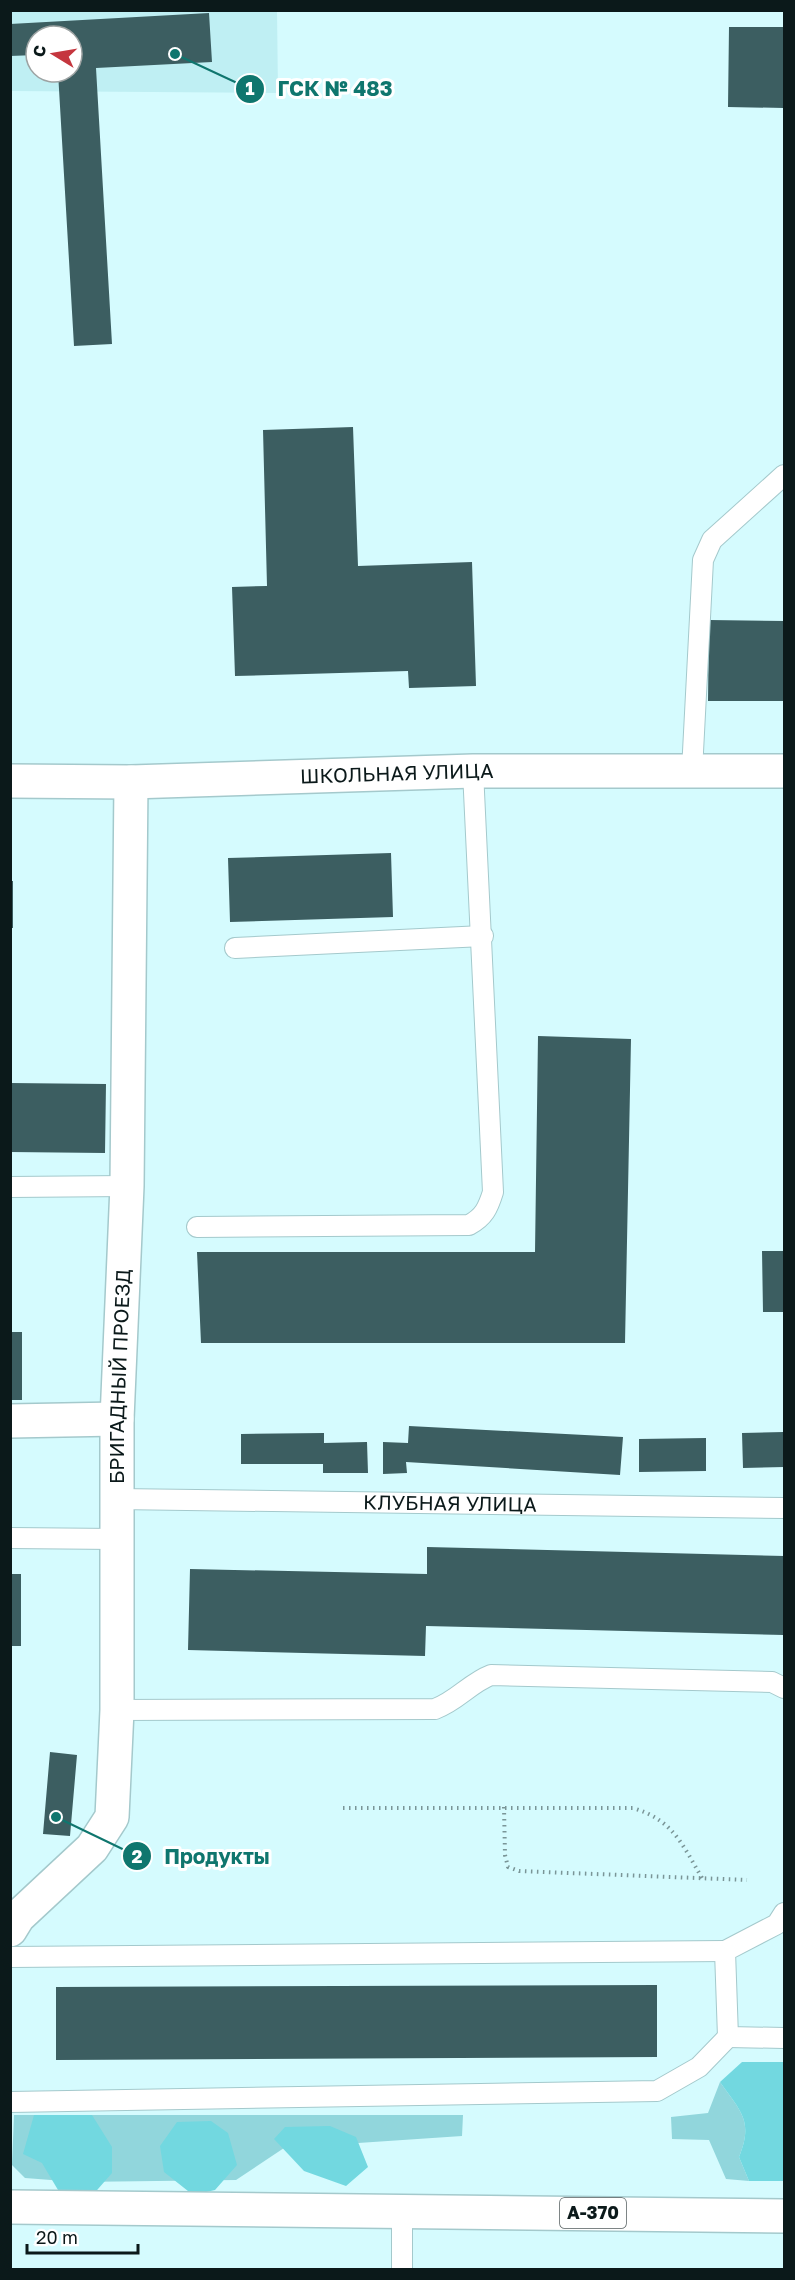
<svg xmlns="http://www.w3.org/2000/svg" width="795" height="2280" viewBox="0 0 795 2280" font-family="'Golos Text',sans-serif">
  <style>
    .built { fill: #bfeff3; fill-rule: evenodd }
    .green { fill: #91d6dc }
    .forest { fill: #72d8e0 }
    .building { fill: #3c5e61 }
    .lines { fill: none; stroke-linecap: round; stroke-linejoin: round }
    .service-casing { stroke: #a4c9cc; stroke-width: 22 }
    .minor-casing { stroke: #a4c9cc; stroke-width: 36 }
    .trunk-casing { stroke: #a4c9cc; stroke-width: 36 }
    .path { stroke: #7a9597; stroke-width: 4; stroke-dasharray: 1.5 4.5; stroke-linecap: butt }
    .service { stroke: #fff; stroke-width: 20 }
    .minor { stroke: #fff; stroke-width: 33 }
    .trunk { stroke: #fff; stroke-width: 33 }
    .labels { text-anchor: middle; stroke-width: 6; stroke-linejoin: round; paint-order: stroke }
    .shield { fill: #fff; stroke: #545e5f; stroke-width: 1.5 }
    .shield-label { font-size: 18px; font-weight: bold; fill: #0b191a }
    .street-label { font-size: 20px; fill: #0b191a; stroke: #fff }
    .leader { fill: none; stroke: #0f766e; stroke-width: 2 }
    .callout-dot { fill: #0f766e; stroke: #fff; stroke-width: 2 }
    .mark-label { font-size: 18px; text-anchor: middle; font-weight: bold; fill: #fff }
    .callout-label { font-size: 21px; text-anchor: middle; font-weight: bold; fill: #0f766e; stroke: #fff; stroke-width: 6; stroke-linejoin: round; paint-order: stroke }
  </style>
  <rect width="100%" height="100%" fill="#d5fbfe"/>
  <!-- built -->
  <path class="built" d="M11 11H277L278 93 11 91ZM36 36H72V72H36Z"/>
  <!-- green -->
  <path class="green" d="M720 2082C740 2111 754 2120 739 2157L749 2181 726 2179 709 2140 672 2139 671 2117 708 2113Z
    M14 2115H463L462 2136 284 2148 236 2180 77 2182 25 2178 12 2165Z"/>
  <!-- forest -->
  <path class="forest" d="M742 2062H784V2181H749L739 2157C754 2120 740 2111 720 2082Z
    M34 2115H92L112 2147V2173L91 2197 61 2195 42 2163 23 2154Z
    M211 2121 228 2133 237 2165 215 2190 193 2195 164 2172 160 2146 177 2122Z
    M330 2126 356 2137 368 2167 346 2186 304 2171 274 2139 285 2127Z"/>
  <!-- building -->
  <path class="building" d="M209 13 212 62 96 68 112 344 74 346 58 72H72V36H36V55L10 56V24Z
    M729 27H784V108L728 107Z
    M353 427 358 566 472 562 476 686 409 688 408 671 235 676 232 587 267 586 263 430Z
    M709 620 784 621V701H708Z
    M391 853 393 917 230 922 228 858Z
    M10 881H13V928H10Z
    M538 1036 631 1039 625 1343H201L197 1252H535Z
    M10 1083 106 1084 105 1153 10 1152Z
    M762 1251H784V1312H763Z
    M10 1332H22V1400H10Z
    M409 1426 623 1437 620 1475 406 1462 407 1473 383 1474V1442L408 1443Z
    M784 1432V1467L743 1468 742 1433Z
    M324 1433V1443L367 1442 368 1473H323V1464H241V1434Z
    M706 1438V1471L639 1472V1439Z
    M427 1547 784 1556V1635L426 1626 425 1656 188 1650 190 1569 427 1574Z
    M10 1574H21V1646H10Z
    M50 1752 77 1755 70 1836 43 1834Z
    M657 1985V2057L56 2060V1987Z"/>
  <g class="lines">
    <defs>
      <g id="service">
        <path d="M692 771 703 560 712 540 784 475"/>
        <path d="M235 948 483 936"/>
        <path d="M10 1187 127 1186"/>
        <path d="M197 1227 469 1225C484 1217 488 1208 493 1192L473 771"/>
        <path id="s1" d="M117 1499 784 1508"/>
        <path d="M10 1538 115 1539"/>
        <path d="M117 1710 435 1709C457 1701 470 1683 491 1675L772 1682 784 1688"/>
        <path d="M784 1913 777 1924 725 1951 728 2037 784 2038"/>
        <path d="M10 1957 725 1951"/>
        <path d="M10 2102 657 2091 699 2067 728 2037"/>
        <path d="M402 2270V2210"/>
      </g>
      <g id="minor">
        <path id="s2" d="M10 781 131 782 473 771H784"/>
        <path d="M10 1421 117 1419"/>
        <path id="s3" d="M10 1930 18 1917 92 1848 112 1817 117 1710V1419L127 1186 131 782"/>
      </g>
      <path id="trunk" d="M10 2207 784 2216"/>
    </defs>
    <!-- service casing -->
    <use href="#service" class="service-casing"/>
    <!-- minor casing -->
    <use href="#minor" class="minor-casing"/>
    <!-- trunk casing -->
    <use href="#trunk" class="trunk-casing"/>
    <!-- path -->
    <path class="path" d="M504 1807 505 1855 508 1867 519 1871 747 1880
      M343 1808H633C673 1820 682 1844 702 1878"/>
    <!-- service -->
    <use href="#service" class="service"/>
    <!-- minor -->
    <use href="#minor" class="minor"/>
    <!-- trunk -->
    <use href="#trunk" class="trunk"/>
  </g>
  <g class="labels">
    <!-- shield labels -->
    <rect class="shield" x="560" y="2198" width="66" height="30" rx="4.5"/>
    <g class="shield-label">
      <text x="593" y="2219">А-370</text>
    </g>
    <!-- street labels -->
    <g class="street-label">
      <text dy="7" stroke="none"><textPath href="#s2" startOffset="387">ШКОЛЬНАЯ УЛИЦА</textPath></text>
      <text dy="7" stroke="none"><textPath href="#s3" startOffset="594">БРИГАДНЫЙ ПРОЕЗД</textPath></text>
      <text dy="7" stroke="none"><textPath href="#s1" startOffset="333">КЛУБНАЯ УЛИЦА</textPath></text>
    </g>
  </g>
  <!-- callouts -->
  <path class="leader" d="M175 54L250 89M56 1817L137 1856"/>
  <g class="callout-dot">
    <circle cx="175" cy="54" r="6"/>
    <circle cx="56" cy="1817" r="6"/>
    <circle cx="250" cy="89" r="15"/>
    <circle cx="137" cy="1856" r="15"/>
  </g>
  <g class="mark-label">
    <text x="250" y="95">1</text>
    <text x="137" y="1863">2</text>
  </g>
  <g class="callout-label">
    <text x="335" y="96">ГСК № 483</text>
    <text x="217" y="1864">Продукты</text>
  </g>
  <!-- border -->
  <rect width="795" height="2280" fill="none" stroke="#0b191a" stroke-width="24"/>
  <!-- north arrow -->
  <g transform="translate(54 54) rotate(281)"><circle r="28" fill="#ffffff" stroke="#9da3a3" stroke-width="1.5"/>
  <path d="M0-4.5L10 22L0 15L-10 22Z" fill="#c5363e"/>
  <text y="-9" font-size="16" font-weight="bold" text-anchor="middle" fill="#0b191a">С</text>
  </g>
  <!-- scale -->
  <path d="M27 2244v9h111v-9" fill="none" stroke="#0b191a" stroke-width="3"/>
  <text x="36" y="2244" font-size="18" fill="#0b191a" stroke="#ffffff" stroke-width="4.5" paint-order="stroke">20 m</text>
</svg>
